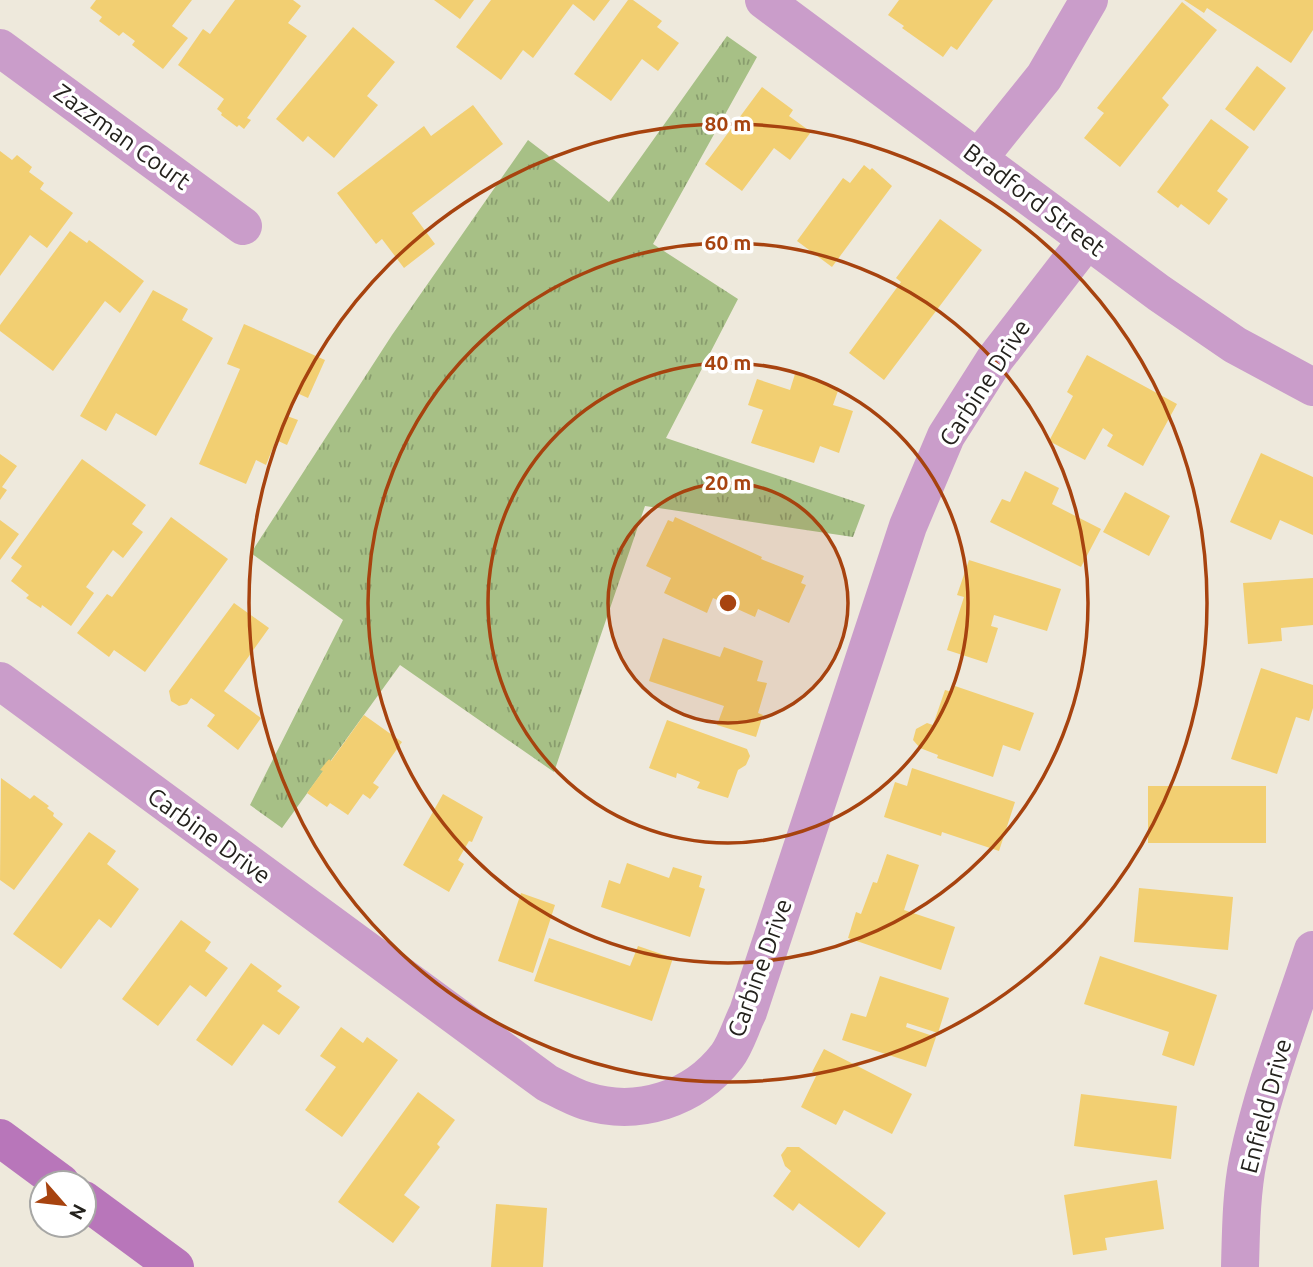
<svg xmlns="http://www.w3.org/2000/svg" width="1313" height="1267" viewBox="0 0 1313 1267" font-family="Ubuntu,sans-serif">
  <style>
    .park { fill: url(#park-tufts) }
    .building { fill: #f2cf72 }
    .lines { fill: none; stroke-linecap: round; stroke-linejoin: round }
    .street { stroke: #ca9dca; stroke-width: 38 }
    .secondary { stroke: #b876ba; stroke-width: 38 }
    .ring { fill: none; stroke: #a7430f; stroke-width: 3.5 }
    .labels { text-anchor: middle; stroke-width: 7; stroke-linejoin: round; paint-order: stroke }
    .street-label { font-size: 24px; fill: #24221d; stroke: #fff }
    .centre { fill: #a7430f; stroke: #fff; stroke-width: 3.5 }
    .ring-label { font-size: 21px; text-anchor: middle; font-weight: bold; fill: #a7430f; stroke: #fff; stroke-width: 7; stroke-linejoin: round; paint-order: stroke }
  </style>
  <defs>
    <pattern id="park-tufts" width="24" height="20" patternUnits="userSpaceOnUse" patternTransform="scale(1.75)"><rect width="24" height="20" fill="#a7c086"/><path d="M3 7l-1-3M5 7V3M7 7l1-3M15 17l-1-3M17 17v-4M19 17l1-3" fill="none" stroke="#889c6d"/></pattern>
  </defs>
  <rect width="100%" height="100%" fill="#eee9dc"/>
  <!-- park -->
  <path class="park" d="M727 36 757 57 653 244 738 299 666 438 865 505 853 537 645 506 554 772 400 665 282 828 250 805 343 620 251 553 392 335 528 140 609 202Z"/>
  <!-- building -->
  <path class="building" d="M96 0H192L172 26 188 38 163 69 132 45 135 41 123 32 119 36 99 21 102 17 90 8Z
    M235 0H293L301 6 288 23 307 36 247 118 251 120 244 129 239 125 237 127 221 115 222 113 217 109 224 99 178 65 203 29 210 34Z
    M434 0H474L460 19Z
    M491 0H610L594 21 573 4 533 58 523 50 501 80 456 47Z
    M628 0H633L662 21 657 27 679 43 658 71 642 59 611 101 574 74Z
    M899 0H993L957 50 951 46 943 57 902 28 904 26 888 15Z
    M1184 0H1313V30L1291 63 1207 8 1204 13Z
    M1182 2 1217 30 1162 98 1169 105 1120 167 1084 138 1104 113 1097 108Z
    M353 27 395 62 367 96 378 105 334 158 308 136 303 142 276 119Z
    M1257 66 1286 88 1254 131 1225 109Z
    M762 87 793 110 789 116 811 132 790 160 774 148 742 191 705 164Z
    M473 105 503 144 412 213 435 244 404 268 382 239 376 244 337 193 424 126 431 136Z
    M1211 119 1249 147 1217 191 1228 199 1209 225 1181 204 1178 208 1157 192Z
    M0 151 12 160 17 155 32 167 29 172 44 183 40 189 73 213 47 248 30 235 0 276Z
    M864 165 870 170 872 168 892 186 832 267 797 241 843 178 850 183Z
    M940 219 982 250 884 380 849 353 901 282 896 278Z
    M70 231 87 243 89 240 144 281 120 313 105 301 53 371 0 331V325Z
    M153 290 188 309 182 320 213 338 156 436 116 413 106 431 80 416Z
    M244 324 325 360 308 398 297 393 287 416 298 420 287 445 276 440 266 465 256 460 246 484 199 464 240 369 227 364Z
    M1087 355 1177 404 1143 466 1107 446 1113 435 1103 428 1085 460 1049 441 1073 396 1067 392Z
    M795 374 839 388 833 405 853 411 839 453 820 446 814 463 751 443 763 410 748 405 757 379 790 390Z
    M1261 453 1313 477V535L1280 520 1271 540 1230 522Z
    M0 454 17 466 2 487 7 490 0 500Z
    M82 459 146 505 132 524 143 532 123 558 113 550 86 587 94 593 71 626 42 605 41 608 26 598 29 595 11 581 22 566 11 558Z
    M1025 471 1059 488 1052 504 1101 529 1081 567 990 522 1002 499 1010 502Z
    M1125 492 1170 516 1149 556 1103 532Z
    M171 517 228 559 145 672 114 650 109 657 77 633 107 594 112 597Z
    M675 517 762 557 761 559 804 576 801 583 806 585 789 623 758 609 755 617 713 598 707 613 664 593 671 578 646 566 668 520 673 522Z
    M0 520 19 534 0 560Z
    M969 560 1061 589 1047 631 994 615 991 626 998 628 987 663 947 650 964 597 957 595Z
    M1313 578V625L1281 628 1282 641 1248 644 1243 583Z
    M234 603 269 628 224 691 261 718 238 750 207 726 215 715 191 698 187 704 179 706 171 701 169 691Z
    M663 638 720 657 724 647 763 661 757 681 767 683 758 713 763 715 756 737 717 725 724 706 649 681Z
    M1261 668 1313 685V708L1309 721 1296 717 1277 774 1231 759Z
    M955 686 1034 713 1020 751 1003 745 993 777 937 758 938 755 920 748 913 740 916 729 927 723 933 725 945 690 952 692Z
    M364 715 402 742 373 783 379 787 370 799 363 794 348 815 330 803 327 807 307 793 323 771 320 770 329 759 331 761Z
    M667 720 747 749 750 756 746 765 738 770 728 798 697 788 700 782 677 773 676 778 649 768Z
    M912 768 1015 802 999 851 942 832 941 836 884 817 895 782 907 786Z
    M1 778 30 799 34 795 49 806 47 808 54 813 53 816 63 824 14 890 0 880Z
    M1148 786H1266V843H1148Z
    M443 794 483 817 472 842 469 841 458 860 464 864 449 892 403 865Z
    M89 832 116 851 107 864 139 889 111 928 99 919 61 969 13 934Z
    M887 854 919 865 904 910 955 927 941 970 848 938 856 912 861 914 873 882 877 883Z
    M627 863 669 878 673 867 702 876 699 887 705 889 690 937 601 907 609 880 620 884Z
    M1139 888 1233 897 1228 950 1134 942Z
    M521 893 555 905 533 973 498 961Z
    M181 920 211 942 205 951 228 968 206 997 190 985 158 1026 122 999Z
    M549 938 630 966 638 946 673 958 652 1021 534 981Z
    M1100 956 1217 995 1194 1066 1162 1055 1169 1032 1084 1004Z
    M251 963 282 986 277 991 300 1007 279 1035 263 1024 232 1066 196 1040Z
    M880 976 949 998 938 1033 907 1023 906 1027 936 1037 926 1067 842 1040 851 1013 866 1017Z
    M341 1027 363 1043 367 1037 398 1060 342 1137 305 1110 336 1067 320 1056Z
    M824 1049 912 1094 892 1134 844 1110 836 1125 801 1107 817 1074 812 1072Z
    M418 1092 455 1120 437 1144 440 1147 404 1195 420 1207 393 1243 338 1202Z
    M1081 1094 1177 1106 1171 1159 1074 1146Z
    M787 1147H799L886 1213 859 1248 799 1203 793 1211 773 1196 791 1171 785 1166 781 1155Z
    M1157 1180 1164 1229 1105 1238 1107 1250 1073 1255 1064 1195Z
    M496 1204 547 1208 543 1267H491Z"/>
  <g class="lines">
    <!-- street -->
    <path class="street" d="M764 0 1159 293 1235 345 1313 387
      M0 48 243 226
      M978 159 1044 77 1089 0
      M0 681 547 1083C559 1089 573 1097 586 1101 638 1117 694 1099 727 1056 736 1044 741 1026 748 1012L908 526 946 436 995 359 1087 240
      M1240 1267C1241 1232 1241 1195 1248 1160 1263 1089 1290 1019 1313 950"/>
    <!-- secondary -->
    <path class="secondary" d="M0 1138 61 1183
      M84 1200 175 1267"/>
  </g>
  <!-- distance rings -->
  <circle cx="728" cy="603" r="120" fill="#a7430f" fill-opacity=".12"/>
  <g class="ring">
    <circle cx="728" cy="603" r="120"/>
    <circle cx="728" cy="603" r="240"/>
    <circle cx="728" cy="603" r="360"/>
    <circle cx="728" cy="603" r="479"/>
  </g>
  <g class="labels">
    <!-- street labels -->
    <g class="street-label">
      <text transform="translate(122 137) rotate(36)" y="8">Zazzman Court</text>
      <text transform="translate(1034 200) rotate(37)" y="8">Bradford Street</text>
      <text transform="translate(985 383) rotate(-57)" y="8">Carbine Drive</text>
      <text transform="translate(209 836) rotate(36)" y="8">Carbine Drive</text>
      <text transform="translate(760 968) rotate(-70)" y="8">Carbine Drive</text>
      <text transform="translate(1266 1106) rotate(-75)" y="8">Enfield Drive</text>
    </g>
  </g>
  <circle cx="728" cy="603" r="10" class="centre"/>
  <g class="ring-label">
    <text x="728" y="131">80 m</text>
    <text x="728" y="250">60 m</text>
    <text x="728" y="370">40 m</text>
    <text x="728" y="490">20 m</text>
  </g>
  <!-- north arrow -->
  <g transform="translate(63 1204) rotate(118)"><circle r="33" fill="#ffffff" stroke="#a7a7a5" stroke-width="2"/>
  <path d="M0-5L12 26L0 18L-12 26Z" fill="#a7430f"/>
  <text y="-10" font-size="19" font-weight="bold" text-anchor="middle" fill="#24221d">N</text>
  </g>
</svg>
